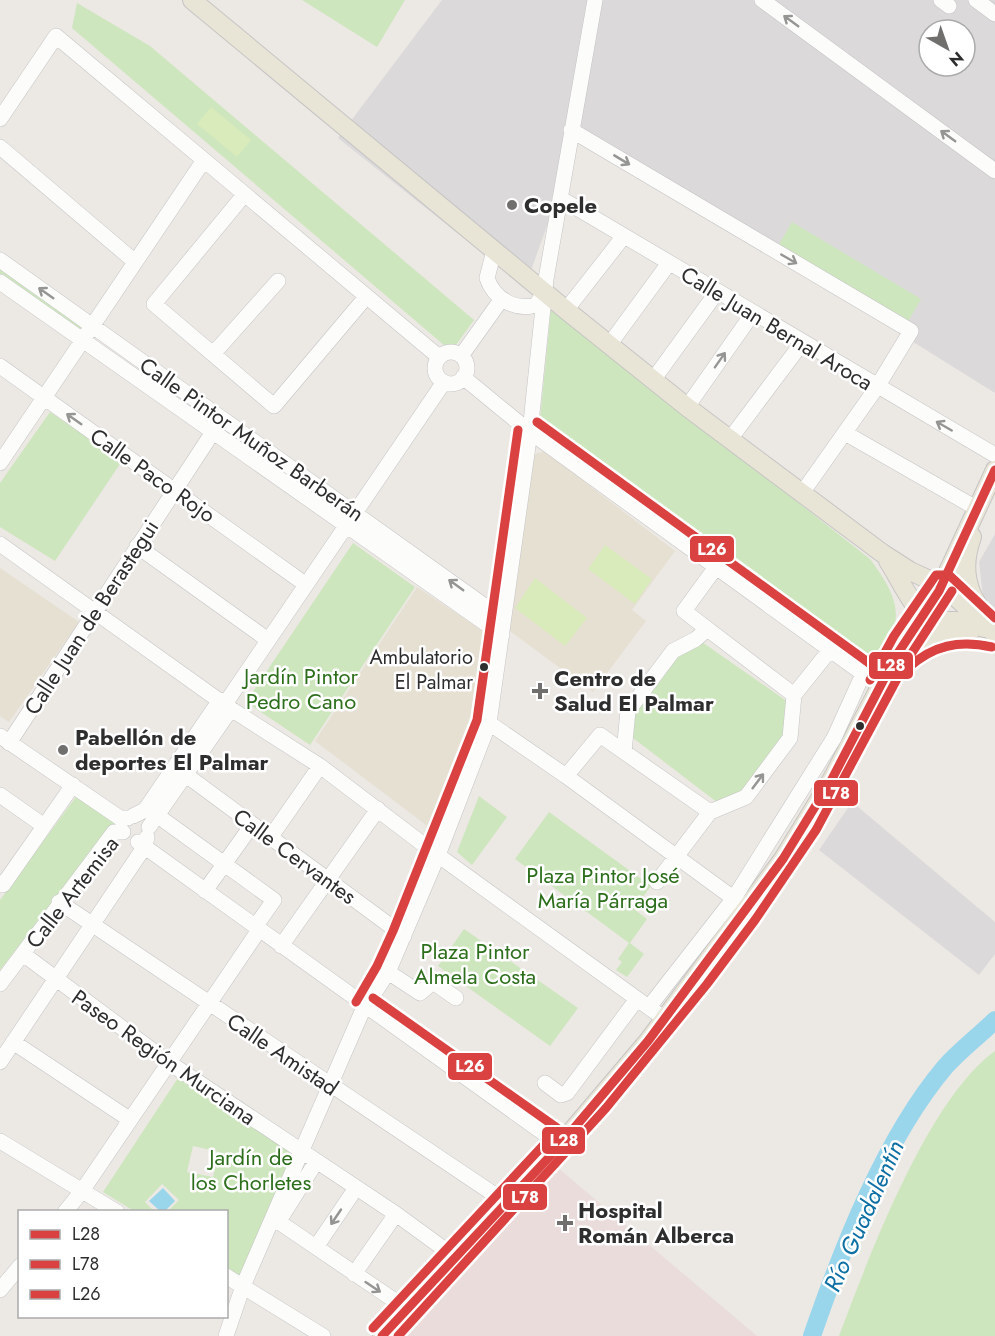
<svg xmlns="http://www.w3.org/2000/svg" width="995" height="1336" viewBox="0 0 995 1336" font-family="Jost,sans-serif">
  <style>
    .industrial { fill: #dcd9db; fill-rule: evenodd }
    .education { fill: #e6e0d3 }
    .medical { fill: #e9dcdb }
    .green { fill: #cee6be; fill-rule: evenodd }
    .pitch { fill: #d9eabb }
    .water { fill: #99d6ec }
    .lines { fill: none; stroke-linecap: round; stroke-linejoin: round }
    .river { stroke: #99d6ec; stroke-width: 18 }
    .minor-casing { stroke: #c5c4c5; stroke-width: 16 }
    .major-casing { stroke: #c6c5c4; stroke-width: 20 }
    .minor { stroke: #fcfcfb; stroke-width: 15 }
    .major { stroke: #e8e4d6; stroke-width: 18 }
    .bus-1-casing { stroke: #fff; stroke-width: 14 }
    .bus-2-casing { stroke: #fff; stroke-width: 14 }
    .bus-3-casing { stroke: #fff; stroke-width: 14 }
    .bus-1 { stroke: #da4241; stroke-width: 9 }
    .bus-2 { stroke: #da4241; stroke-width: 9 }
    .bus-3 { stroke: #da4241; stroke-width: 9 }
    .oneway { stroke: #959594 }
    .poi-dot { fill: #706f6e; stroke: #fff; stroke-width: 2 }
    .bus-dot { fill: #2e2e2e; stroke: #fff; stroke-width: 2 }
    .labels { text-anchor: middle; stroke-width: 5; stroke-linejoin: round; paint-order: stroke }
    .bus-label { font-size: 20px; fill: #2e2e2e; stroke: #fff; text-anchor: end }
    .poi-label { font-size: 22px; font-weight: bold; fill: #2e2e2e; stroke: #fff; text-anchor: start }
    .street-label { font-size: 22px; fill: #2e2e2e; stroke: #fff }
    .park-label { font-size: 22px; fill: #2c6e1b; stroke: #fff }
    .water-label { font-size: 24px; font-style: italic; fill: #0d6fa3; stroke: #fff }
    .line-badge { stroke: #fff; stroke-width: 2 }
    .badge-label { font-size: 16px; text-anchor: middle; font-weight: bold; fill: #fff }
  </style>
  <rect width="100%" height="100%" fill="#ece8e4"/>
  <!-- industrial -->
  <path class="industrial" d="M442 0H995V393L580 134 525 287 338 138ZM929 30H965V66H929Z
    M995 534V614L984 605 979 562Z
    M852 802 995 922V954L979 975 819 850Z"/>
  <!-- education -->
  <path class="education" d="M544 451 675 551 632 610 646 621 593 692 507 629 530 456Z
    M0 568 79 622 9 722 0 716Z
    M417 587 483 631 471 714 430 828 315 741Z"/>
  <!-- medical -->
  <path class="medical" d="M558 1168 757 1336H400Z"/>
  <!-- green -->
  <path class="green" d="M302 0H405L377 47Z
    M77 3 150 46 474 320 456 345 445 346 72 28Z
    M792 222 921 299 906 325 778 246Z
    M0 267 86 328 82 334 0 276Z
    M551 308 870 559C906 607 901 621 876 673L539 429Z
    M50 412 122 461 55 561 0 527V483Z
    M353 543 415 587 310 745 246 702Z
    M702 642 788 702 786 737 743 795 718 803 633 738 632 710 675 654Z
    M78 794 117 822 0 970V900Z
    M479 796 507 817 472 865 457 852Z
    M549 812 651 886 634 909 647 919 630 943 644 954 627 977 616 970 622 962 618 959 629 943 515 859Z
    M464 929 578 1008 550 1046 438 966Z
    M995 1051V1336H839C869 1257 927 1100 995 1051Z
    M178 1078 296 1156 243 1278 227 1268 226 1212 168 1211 179 1200 162 1184 145 1202 154 1211H134L103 1192ZM193 1146 219 1152 213 1177 187 1172Z"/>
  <!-- pitch -->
  <path class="pitch" d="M211 107 251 140 237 157 197 124Z
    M605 545 652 579 635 604 588 569Z
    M535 578 587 618 565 646 515 608Z"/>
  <!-- water -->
  <path class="water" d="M163 1188 175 1201 165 1211H160L149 1201Z"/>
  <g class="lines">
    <!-- river -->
    <path class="river" d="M812 1336C842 1249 885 1138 945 1067 960 1050 979 1036 995 1020"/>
    <defs>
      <path id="minor" d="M762 0 995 171
        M941 0 949 6
        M976 0 995 14
        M0 119 56 36 439 357
        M571 130 911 331 877 387 802 493
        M0 147 134 261
        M244 195 154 304 274 406 366 297
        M560 198 995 455
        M494 251 487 278C494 299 515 311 536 305L544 293
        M0 260 503 619
        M0 282 502 635
        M566 310 624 236
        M609 345 669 263
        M435 368a16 16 0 1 1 32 0a16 16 0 1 1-32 0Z
        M213 354 278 281
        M461 356 501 300
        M0 366 305 584
        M463 377 530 432 880 686
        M653 380 717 292
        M687 407 753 313
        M845 433 976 508
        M730 439 802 343
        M0 463 204 160
        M0 544 231 709 320 766 428 848 665 1019
        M137 546 268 640
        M716 567 684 611 794 695
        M225 704 444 382
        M489 723 566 776 740 903
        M0 736 120 818H128
        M9 743 213 432
        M624 752 628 711 673 651 696 639 707 629
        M186 775 404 936
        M566 776 600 735 710 812
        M0 795 44 826
        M133 816 145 810 220 700
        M158 816 274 900 255 927
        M149 827 231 709
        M270 838 320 766
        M138 842 560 1145
        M657 882 710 812 746 797 790 738 794 695 830 650
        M0 883 3 885 73 785
        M205 891 252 825
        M59 902 507 1203
        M281 946 378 809
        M23 954 168 1062 396 1214 455 1257
        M388 972 420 993 433 982 456 998
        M0 984 114 832H123
        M649 1007 734 898 834 738 863 674
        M13 1042 129 1119
        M0 1062 145 846 147 837
        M545 1083 561 1095 567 1093 637 999
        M0 1141 117 1212
        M65 1212 82 1191 259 930
        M282 1216 316 1162
        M273 1218 407 1309
        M316 1247 356 1188
        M354 1274 396 1214
        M226 1276 323 1336
        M0 1290 20 1266
        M226 1336 243 1286 361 1014 388 972 438 855 489 723 530 432 546 279 595 0"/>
      <path id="major" d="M192 0 566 310 687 407 882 553 910 571 945 587 995 634
        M972 537C962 564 965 590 983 612
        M888 561C898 575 917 619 933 620 954 623 962 617 984 628
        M900 659 932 636 972 630
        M382 1336 553 1153 648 1041 783 859 832 779 896 656 939 591 995 470"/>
    </defs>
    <!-- minor casing -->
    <use href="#minor" class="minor-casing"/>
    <!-- major casing -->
    <use href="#major" class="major-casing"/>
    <!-- minor -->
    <use href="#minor" class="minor"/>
    <!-- major -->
    <use href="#major" class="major"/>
    <defs>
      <path id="bus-1" d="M382 1336 553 1153 648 1041 783 859 832 779 896 656 939 591 995 470"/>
      <path id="bus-2" d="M908 668C933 645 959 640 992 647
        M398 1336 606 1108 707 984 755 920 816 830 906 662 952 591"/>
      <path id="bus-3" d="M537 422 887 676
        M870 680 894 636 936 575H949L995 618
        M373 998 567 1135
        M356 1002 377 966 393 931 477 720 518 430
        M373 1328 551 1137"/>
    </defs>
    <!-- bus-1 casing -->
    <use href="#bus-1" class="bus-1-casing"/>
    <!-- bus-2 casing -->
    <use href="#bus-2" class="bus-2-casing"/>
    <!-- bus-3 casing -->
    <use href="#bus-3" class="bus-3-casing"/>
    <!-- bus-1 -->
    <use href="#bus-1" class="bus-1"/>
    <!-- bus-2 -->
    <use href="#bus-2" class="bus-2"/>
    <!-- bus-3 -->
    <use href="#bus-3" class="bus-3"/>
  </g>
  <!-- one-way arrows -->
  <defs><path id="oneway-shaft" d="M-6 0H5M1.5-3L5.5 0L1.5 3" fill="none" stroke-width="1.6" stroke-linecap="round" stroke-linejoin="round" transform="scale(1.5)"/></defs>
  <g class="oneway">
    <use href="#oneway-shaft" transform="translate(791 21) rotate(-144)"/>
    <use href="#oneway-shaft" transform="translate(948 136) rotate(-144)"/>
    <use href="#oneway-shaft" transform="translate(622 160) rotate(31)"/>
    <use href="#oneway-shaft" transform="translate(789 259) rotate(30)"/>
    <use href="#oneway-shaft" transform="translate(46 293) rotate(-145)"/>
    <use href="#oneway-shaft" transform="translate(720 360) rotate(-55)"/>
    <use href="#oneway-shaft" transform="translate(74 419) rotate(-145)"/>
    <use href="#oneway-shaft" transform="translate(944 426) rotate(-150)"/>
    <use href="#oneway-shaft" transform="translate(456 585) rotate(-144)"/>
    <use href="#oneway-shaft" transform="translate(758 781) rotate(-53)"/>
    <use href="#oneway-shaft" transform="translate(336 1217) rotate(124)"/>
    <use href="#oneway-shaft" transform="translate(373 1287) rotate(34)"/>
  </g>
  <!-- markers -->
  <g class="poi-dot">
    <circle cx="512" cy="205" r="6"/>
    <path d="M537 682h6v6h6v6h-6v6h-6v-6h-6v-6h6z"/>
    <circle cx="63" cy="750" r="6"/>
    <path d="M562 1214h6v6h6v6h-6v6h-6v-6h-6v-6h6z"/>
  </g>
  <g class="bus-dot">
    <circle cx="484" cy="667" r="5"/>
    <circle cx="860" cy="726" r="5"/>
  </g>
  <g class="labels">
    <!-- bus labels -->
    <g class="bus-label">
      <text x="473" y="664">Ambulatorio<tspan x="473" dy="25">El Palmar</tspan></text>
    </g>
    <!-- poi labels -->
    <g class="poi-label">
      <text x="524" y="213">Copele</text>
      <text x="554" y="686">Centro de<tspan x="554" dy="25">Salud El Palmar</tspan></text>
      <text x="75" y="745">Pabellón de<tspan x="75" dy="25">deportes El Palmar</tspan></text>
      <text x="578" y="1218">Hospital<tspan x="578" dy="25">Román Alberca</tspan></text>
    </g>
    <!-- street labels -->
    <g class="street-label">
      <text transform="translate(777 328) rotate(31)" y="8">Calle Juan Bernal Aroca</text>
      <text transform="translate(252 439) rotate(35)" y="8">Calle Pintor Muñoz Barberán</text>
      <text transform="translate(153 475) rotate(35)" y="8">Calle Paco Rojo</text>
      <text transform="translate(91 617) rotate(-57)" y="8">Calle Juan de Berastegui</text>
      <text transform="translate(295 856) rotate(36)" y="8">Calle Cervantes</text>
      <text transform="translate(72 892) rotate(-52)" y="8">Calle Artemisa</text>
      <text transform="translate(283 1054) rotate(34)" y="8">Calle Amistad</text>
      <text transform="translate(164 1057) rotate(35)" y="8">Paseo Región Murciana</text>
    </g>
    <!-- park labels -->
    <g class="park-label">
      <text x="301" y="684">Jardín Pintor<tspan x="301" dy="25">Pedro Cano</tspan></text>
      <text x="603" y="883">Plaza Pintor José<tspan x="603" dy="25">María Párraga</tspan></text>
      <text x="475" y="959">Plaza Pintor<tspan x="475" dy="25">Almela Costa</tspan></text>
      <text x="251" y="1165">Jardín de<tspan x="251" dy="25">los Chorletes</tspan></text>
    </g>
    <!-- water labels -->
    <g class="water-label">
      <text transform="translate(864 1216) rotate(-66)" y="8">Río Guadalentín</text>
    </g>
  </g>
  <g class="line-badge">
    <rect x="689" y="535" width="46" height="28" rx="6" fill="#da4241"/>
    <rect x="868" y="651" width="46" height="29" rx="6" fill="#da4241"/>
    <rect x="813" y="779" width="46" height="28" rx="6" fill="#da4241"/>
    <rect x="447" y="1052" width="46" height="29" rx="6" fill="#da4241"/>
    <rect x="541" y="1126" width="45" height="29" rx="6" fill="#da4241"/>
    <rect x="502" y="1183" width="46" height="28" rx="6" fill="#da4241"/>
  </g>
  <g class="badge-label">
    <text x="712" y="555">L26</text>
    <text x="891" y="671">L28</text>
    <text x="836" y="799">L78</text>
    <text x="470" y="1072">L26</text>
    <text x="564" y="1146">L28</text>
    <text x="525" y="1203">L78</text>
  </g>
  <!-- legend -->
  <rect x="18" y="1210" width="210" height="108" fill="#ffffff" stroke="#ababab" stroke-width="1.5"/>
  <rect x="30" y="1230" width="30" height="9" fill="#da4241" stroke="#ababab" stroke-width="1.5"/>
  <text x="72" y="1240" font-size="18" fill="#2e2e2e">L28</text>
  <rect x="30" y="1260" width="30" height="9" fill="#da4241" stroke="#ababab" stroke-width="1.5"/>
  <text x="72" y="1270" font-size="18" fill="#2e2e2e">L78</text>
  <rect x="30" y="1290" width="30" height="9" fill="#da4241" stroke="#ababab" stroke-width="1.5"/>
  <text x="72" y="1300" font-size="18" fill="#2e2e2e">L26</text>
  <!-- north arrow -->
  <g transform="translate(947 48) rotate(140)"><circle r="28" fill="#ffffff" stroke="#ababab" stroke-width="1.5"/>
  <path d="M0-4.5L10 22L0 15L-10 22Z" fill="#706f6e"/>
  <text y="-9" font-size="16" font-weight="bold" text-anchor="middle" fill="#2e2e2e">N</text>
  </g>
</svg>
